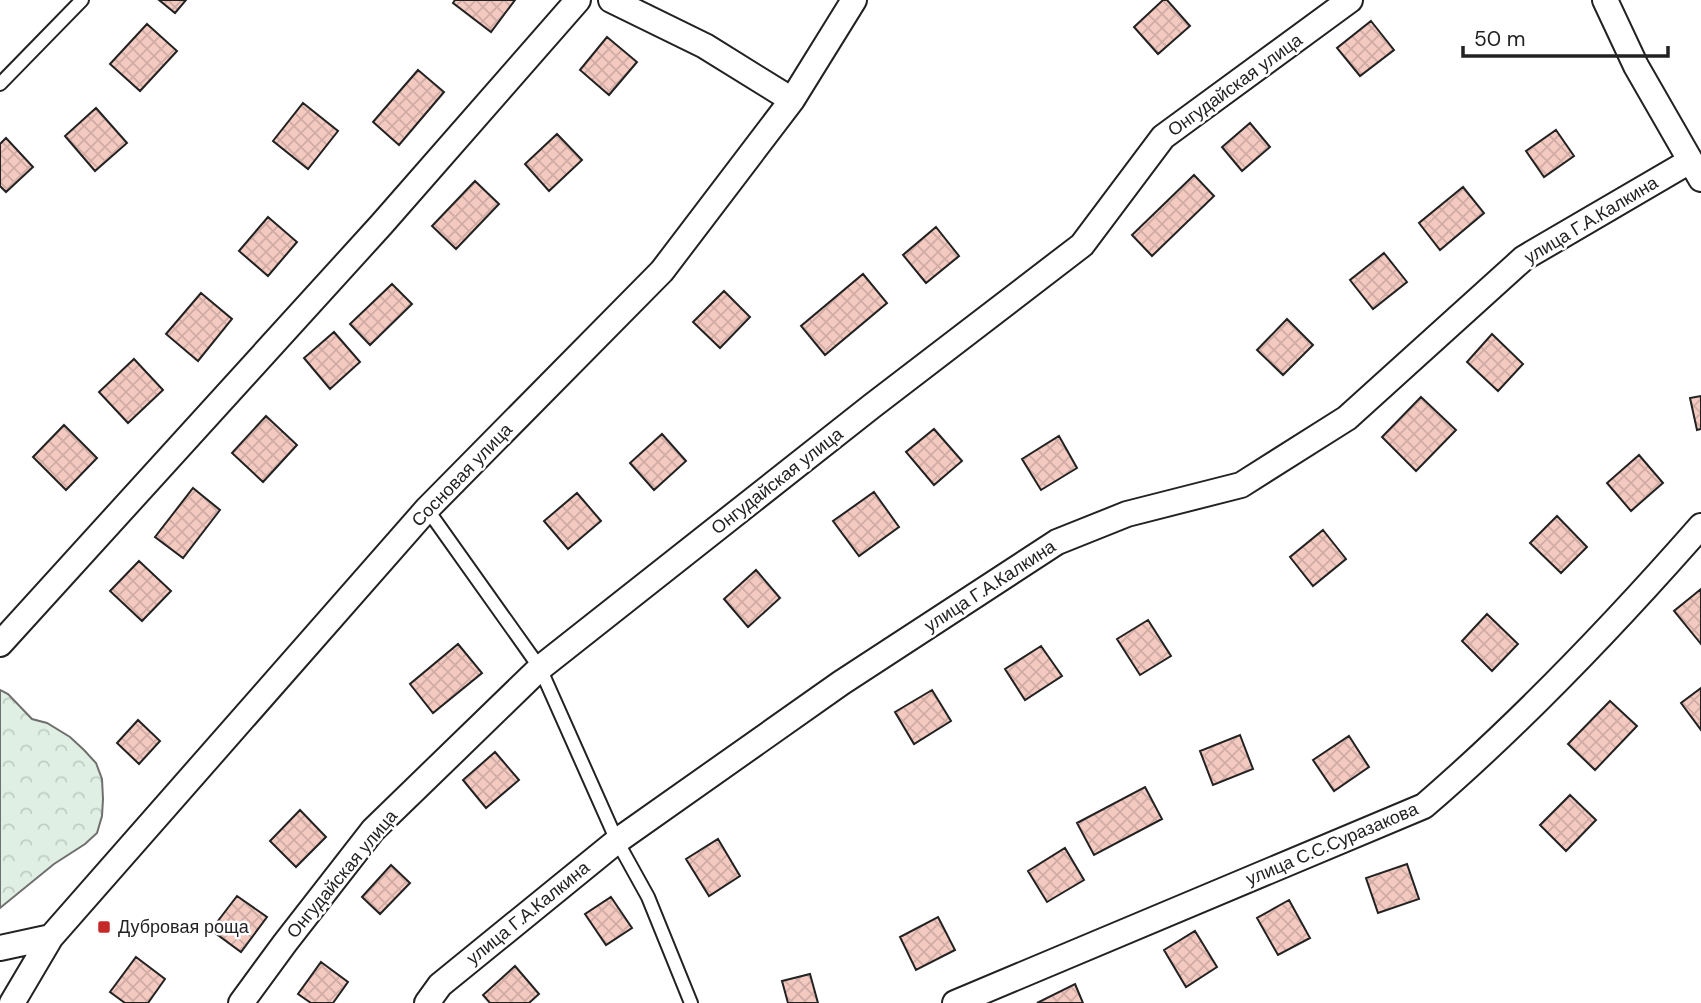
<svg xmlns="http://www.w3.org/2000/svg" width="1701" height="1003" viewBox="0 0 1701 1003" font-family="'DM Sans',sans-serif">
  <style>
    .forest { fill: url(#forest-crowns); stroke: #6f6f6f; stroke-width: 2 }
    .building { fill: url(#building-cross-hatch); stroke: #222; stroke-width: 2 }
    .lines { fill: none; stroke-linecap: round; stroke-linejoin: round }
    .lane-casing { stroke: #222; stroke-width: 16 }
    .street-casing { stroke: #222; stroke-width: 28 }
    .lane { stroke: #fff; stroke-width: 12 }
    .street { stroke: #fff; stroke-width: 24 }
    .poi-dot { fill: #c62828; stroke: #fff; stroke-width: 2.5 }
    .labels { text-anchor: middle; stroke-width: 5; stroke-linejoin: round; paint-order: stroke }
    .street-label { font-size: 18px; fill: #222; stroke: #fff }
    .poi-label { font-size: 18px; fill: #222; stroke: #fff; text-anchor: start }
  </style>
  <defs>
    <pattern id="forest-crowns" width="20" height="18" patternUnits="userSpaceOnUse" patternTransform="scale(1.75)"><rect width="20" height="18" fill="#e0efe3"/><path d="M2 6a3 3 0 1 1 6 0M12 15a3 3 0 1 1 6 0" fill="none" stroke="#c0cdc2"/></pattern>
    <pattern id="building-cross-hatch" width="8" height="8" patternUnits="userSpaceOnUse" patternTransform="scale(1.75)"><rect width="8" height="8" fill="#f3c9c0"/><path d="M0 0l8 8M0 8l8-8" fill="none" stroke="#d0aca5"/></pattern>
  </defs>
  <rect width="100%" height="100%" fill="#fff"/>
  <!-- forest -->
  <path class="forest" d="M0 690 8 694 32 719 47 723 70 737 84 750 96 763 102 779 103 799 102 816 97 833 85 844 54 864 0 908Z"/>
  <!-- building -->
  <path class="building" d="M159 0H186L175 13Z
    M455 0H515L491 32 453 3Z
    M1163 0H1167L1190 26 1158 54 1134 27Z
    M1371 21 1394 50 1360 76 1337 48Z
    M147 24 177 51 140 91 110 64Z
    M607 37 637 62 609 95 580 70Z
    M418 70 444 92 399 145 373 122Z
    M303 103 338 131 308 169 273 141Z
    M96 108 127 143 95 171 65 136Z
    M1250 123 1270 147 1242 171 1222 147Z
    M1556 130 1574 156 1544 177 1526 151Z
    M557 134 582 160 549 191 525 164Z
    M6 138 33 167 6 192 0 186V144Z
    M1194 175 1214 196 1152 256 1132 235Z
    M475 181 499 204 456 249 432 226Z
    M1463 187 1484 213 1440 250 1419 223Z
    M268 217 297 242 268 276 239 251Z
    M936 227 959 256 926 283 903 255Z
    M1384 253 1407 282 1373 309 1350 280Z
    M863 274 887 303 825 355 801 326Z
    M392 284 412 304 370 345 350 324Z
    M724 291 750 317 720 348 693 322Z
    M201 293 232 319 198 361 166 334Z
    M1287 319 1313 345 1283 375 1257 350Z
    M334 332 360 362 330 389 304 358Z
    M1492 334 1523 364 1498 391 1467 362Z
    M134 359 163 390 128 423 99 392Z
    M1701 396V429L1697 430 1690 398Z
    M1421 397 1456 430 1416 471 1382 437Z
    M266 416 297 445 263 482 232 453Z
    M64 425 97 458 66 490 33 457Z
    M934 429 962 461 934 485 906 452Z
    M662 434 686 461 654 490 630 463Z
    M1059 436 1077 468 1041 490 1022 459Z
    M1639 455 1663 483 1631 511 1607 483Z
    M193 488 220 510 183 558 155 537Z
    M874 492 899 527 859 556 833 521Z
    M577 493 601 521 568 549 544 521Z
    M1557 516 1587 547 1561 573 1530 543Z
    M1323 530 1346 559 1313 586 1290 557Z
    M139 561 171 591 142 621 110 591Z
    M756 570 780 598 748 627 724 599Z
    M1701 589V644L1674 611Z
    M1487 614 1518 644 1492 671 1462 641Z
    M1148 620 1171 656 1140 675 1117 639Z
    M458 644 482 673 433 713 410 684Z
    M1041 646 1062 676 1025 700 1005 669Z
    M1701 688V730L1681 703Z
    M932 690 951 721 914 744 895 712Z
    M1610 701 1637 726 1595 770 1568 744Z
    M138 720 160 741 139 764 117 743Z
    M1240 735 1253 769 1213 785 1200 751Z
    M1349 736 1369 767 1334 791 1313 760Z
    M495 752 519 780 486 808 463 780Z
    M1145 787 1162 819 1094 855 1077 823Z
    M1570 795 1596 820 1566 851 1540 825Z
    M300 810 326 837 296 867 270 841Z
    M718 839 740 876 709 896 686 859Z
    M1065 848 1084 880 1047 902 1028 871Z
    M1407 864 1419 899 1378 913 1366 878Z
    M391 865 410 883 380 914 362 897Z
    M237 896 267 917 241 952 211 930Z
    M611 897 632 928 606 945 585 914Z
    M1289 900 1310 938 1278 955 1257 918Z
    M938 917 955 950 916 970 900 937Z
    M1195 931 1217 967 1186 987 1164 950Z
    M136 957 165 979 148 1003H125L110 992Z
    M321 962 348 982 333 1003H311L298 994Z
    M515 966 539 994 529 1003H490L483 995Z
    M810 974 818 1003H788L782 981Z
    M1075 984 1083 1003H1037Z"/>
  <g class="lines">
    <defs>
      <path id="lane" d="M0 84 82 0
        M427 509 540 668 617 841 648 897 691 1003"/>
      <path id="street" d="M611 0 705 46 792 100
        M1605 0 1636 66 1701 179
        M0 644 381 225 578 0
        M0 948 51 937
        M12 1003 51 937 427 509 662 271 792 100 854 0
        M241 1003 285 943 373 830 540 668 872 406 1082 245 1163 137 1350 0
        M427 1003 440 985 617 841 841 683 1057 542 1127 514 1241 485 1347 418 1524 258 1690 161
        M955 1003 1424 806C1524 720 1614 625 1701 526"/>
    </defs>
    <!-- lane casing -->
    <use href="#lane" class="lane-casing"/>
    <!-- street casing -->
    <use href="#street" class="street-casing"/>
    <!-- lane -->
    <use href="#lane" class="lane"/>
    <!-- street -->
    <use href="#street" class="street"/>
  </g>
  <!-- markers -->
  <rect class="poi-dot" x="97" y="920" width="14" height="14" rx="3.5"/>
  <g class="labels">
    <!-- street labels -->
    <g class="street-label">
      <text transform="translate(1235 85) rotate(-36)" y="6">Онгудайская улица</text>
      <text transform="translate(1591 220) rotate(-31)" y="6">улица Г.А.Калкина</text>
      <text transform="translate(462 475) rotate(-46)" y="6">Сосновая улица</text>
      <text transform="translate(777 481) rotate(-38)" y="6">Онгудайская улица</text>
      <text transform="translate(990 586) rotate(-33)" y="6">улица Г.А.Калкина</text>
      <text transform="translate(1332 844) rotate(-23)" y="6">улица С.С.Суразакова</text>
      <text transform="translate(342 874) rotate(-50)" y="6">Онгудайская улица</text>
      <text transform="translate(528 913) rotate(-39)" y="6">улица Г.А.Калкина</text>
    </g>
    <!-- poi labels -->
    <g class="poi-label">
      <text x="118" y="933">Дубровая роща</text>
    </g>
  </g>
  <!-- scale -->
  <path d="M1463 46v10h205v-10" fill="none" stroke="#222222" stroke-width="3.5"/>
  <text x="1474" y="46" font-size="21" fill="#222222" stroke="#ffffff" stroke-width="5" paint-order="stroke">50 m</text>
</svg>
